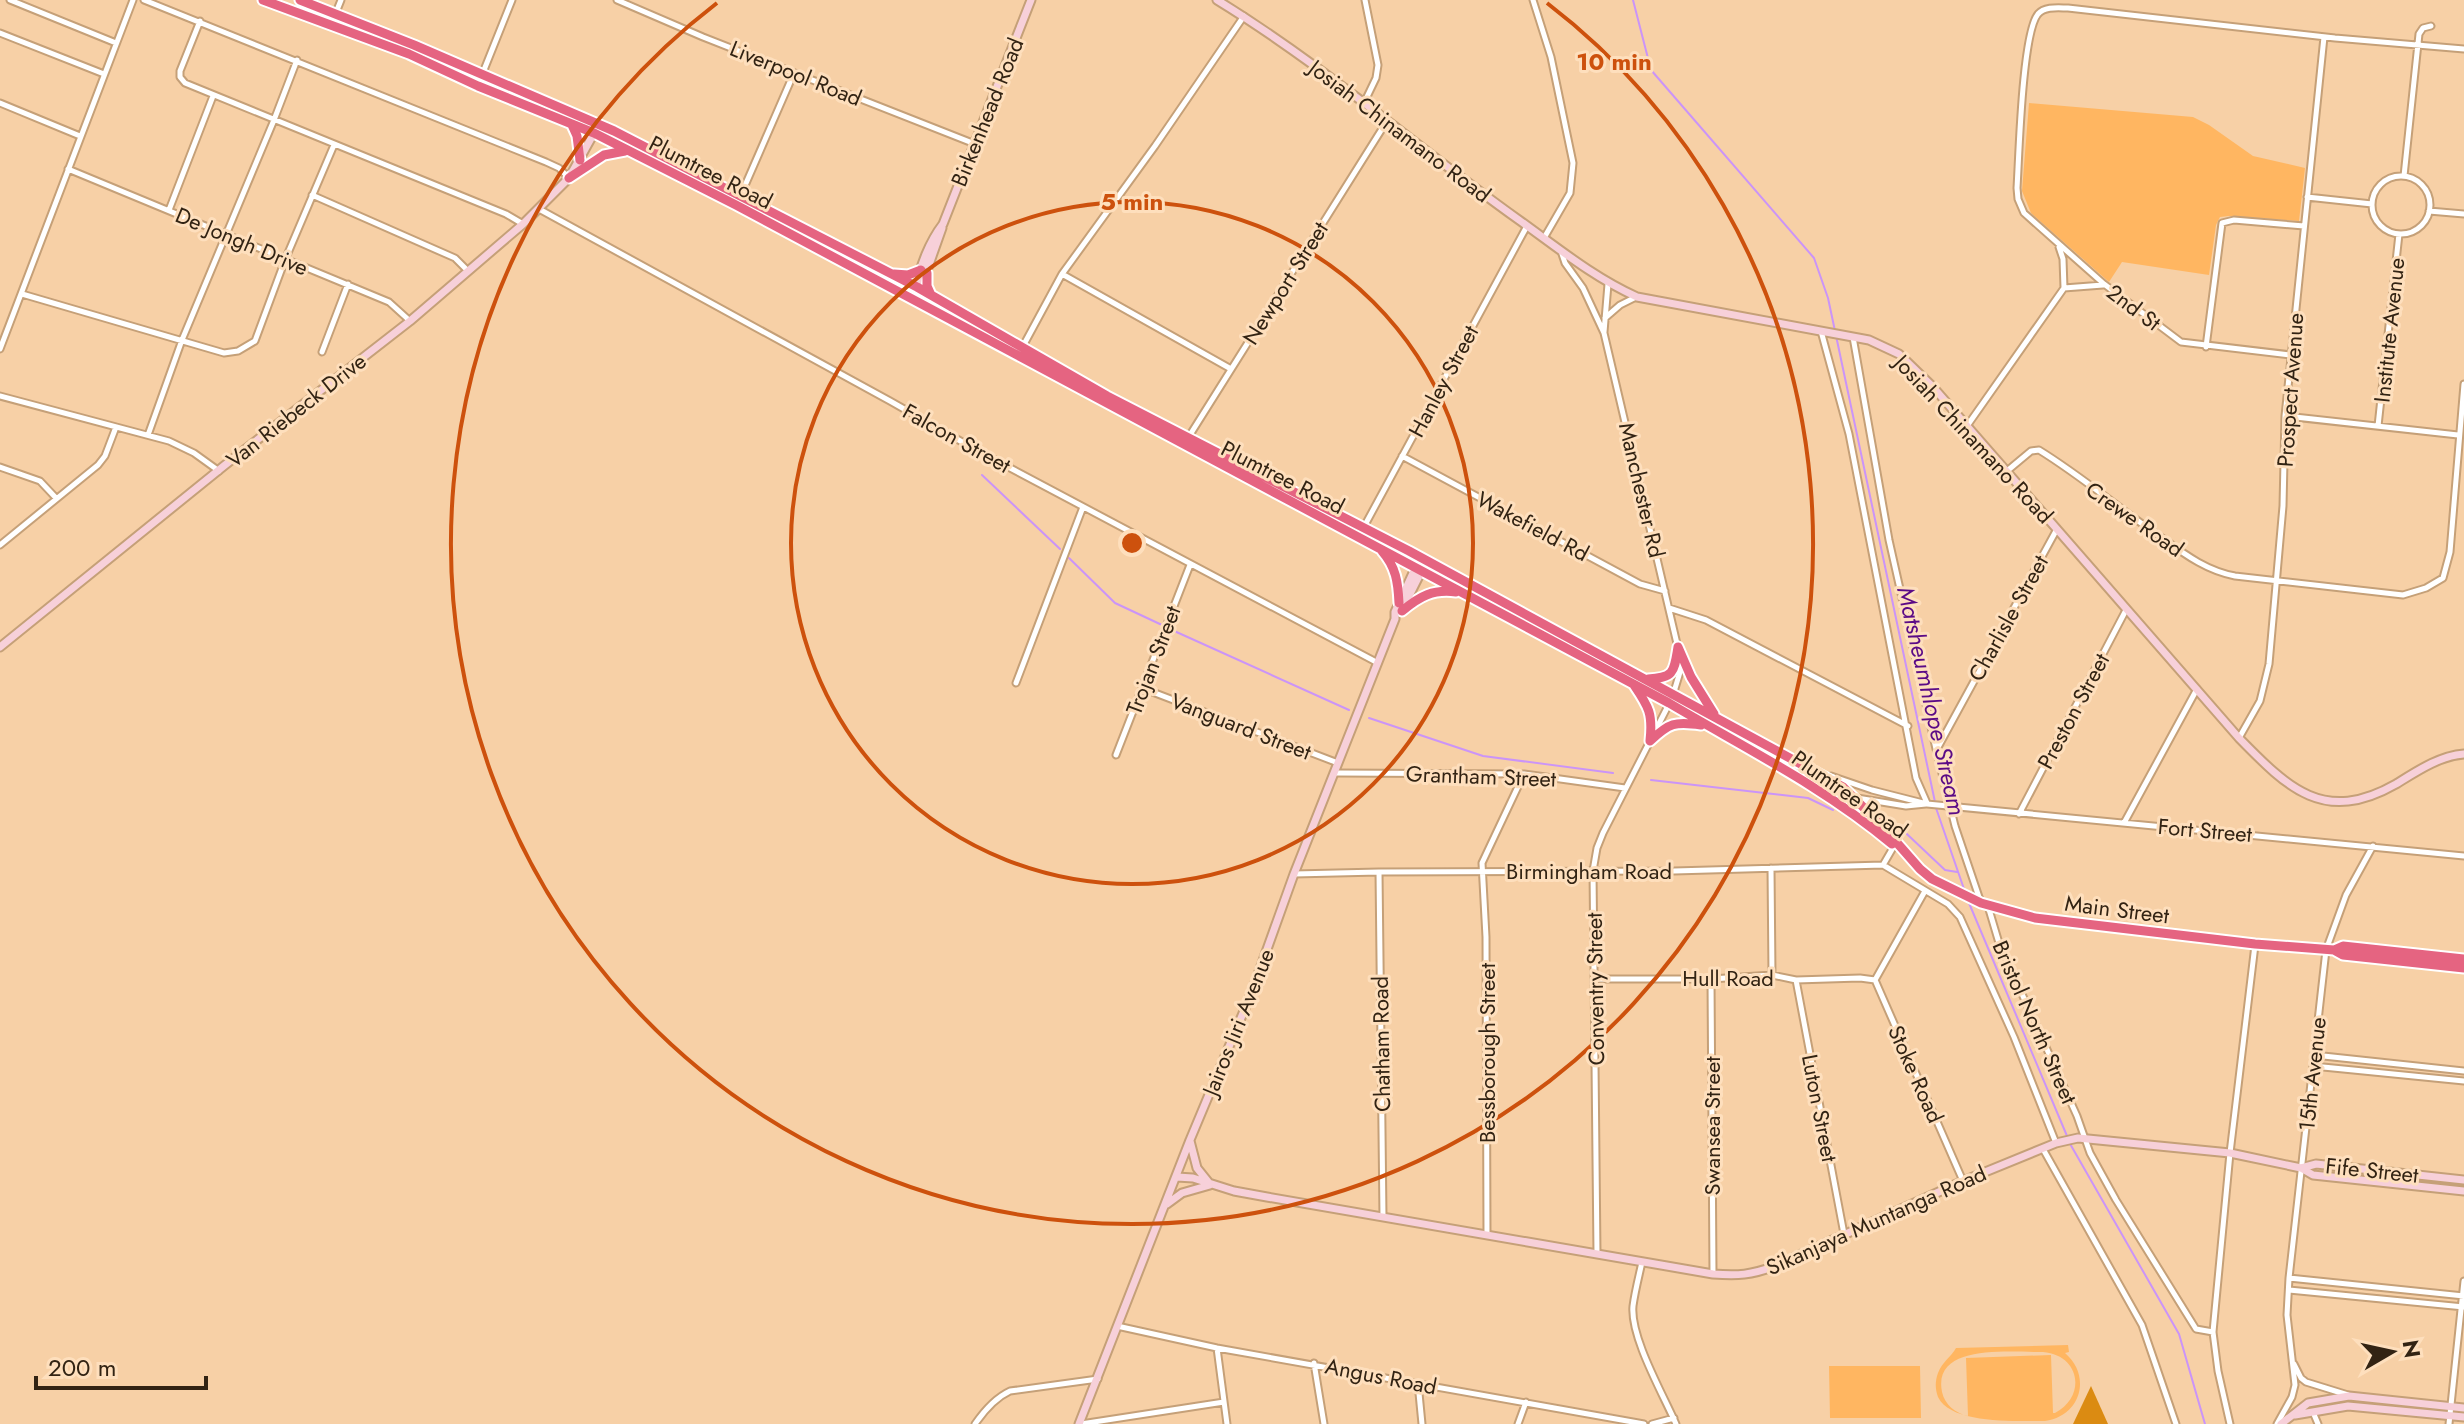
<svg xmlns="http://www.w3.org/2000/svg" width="2464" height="1424" viewBox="0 0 2464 1424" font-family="Jost,sans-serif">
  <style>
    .green { fill: #ffb661; fill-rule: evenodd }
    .forest { fill: #db8b12 }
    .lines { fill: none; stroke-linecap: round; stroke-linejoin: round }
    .stream { stroke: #cb94f8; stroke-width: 2 }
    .street-casing { stroke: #c5a078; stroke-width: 9 }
    .secondary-casing { stroke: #c5a078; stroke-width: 11 }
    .highway-casing { stroke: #fff; stroke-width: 13 }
    .street { stroke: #fff; stroke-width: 5 }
    .secondary { stroke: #f7d0d9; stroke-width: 7 }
    .highway { stroke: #e56481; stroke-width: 9 }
    .ring { fill: none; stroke: #cd510d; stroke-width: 4 }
    .labels { text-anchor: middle; stroke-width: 6; stroke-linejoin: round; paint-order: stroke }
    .street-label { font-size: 22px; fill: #322313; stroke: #fedfbd }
    .water-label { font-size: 24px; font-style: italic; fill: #5b0b86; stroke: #fedfbd }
    .centre { fill: #cd510d; stroke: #fedfbd; stroke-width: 4 }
    .ring-label { font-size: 24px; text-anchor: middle; font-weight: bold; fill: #cd510d; stroke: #fedfbd; stroke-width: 6; stroke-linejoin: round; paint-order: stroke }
  </style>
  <rect width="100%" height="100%" fill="#f7d0a6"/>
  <!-- green -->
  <path class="green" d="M2029 103 2193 117 2209 125 2253 156 2305 168 2299 221 2229 216 2220 217 2216 225 2209 275 2122 262 2109 282 2031 213 2022 191Z
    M2068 1345 2069 1352 2065 1353C2092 1376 2081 1416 2045 1421 2014 1421 1951 1424 1938 1397 1935 1389 1935 1381 1938 1373 1942 1362 1951 1357 1956 1348ZM2043 1352C2080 1355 2087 1396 2055 1413H2053L2051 1355 1966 1358 1968 1416C1955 1413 1945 1405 1942 1392 1932 1342 2014 1353 2043 1352Z
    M1829 1366H1920L1921 1418H1830Z"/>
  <!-- forest -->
  <path class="forest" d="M2091 1386 2108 1424H2073Z"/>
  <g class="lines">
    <!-- stream -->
    <path class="stream" d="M1633 0 1651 70 1814 258 1828 298 1935 802
      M982 475 1060 549
      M1069 558 1115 603 1162 625
      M1172 630 1349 710
      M1369 718 1483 756 1613 773
      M1651 780 1808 798 1833 810
      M1936 808 1964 889
      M1891 819 1945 870 1957 872
      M1969 903 2067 1136
      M2069 1142 2179 1334 2205 1424"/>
    <defs>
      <path id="street" d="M10 0 116 43
        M144 0 546 162 559 168 569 178
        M617 0 703 37 975 144
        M1533 0 1551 57 1573 163 1570 193 1544 238
        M200 21 180 71V77L185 83 506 214 523 224
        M331 25 341 0
        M0 33 104 74
        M478 85 512 0
        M0 103 80 136
        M1364 103 1376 78 1378 65 1365 0
        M68 169 389 302 410 321
        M2404 176 2419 34 2423 28 2431 26
        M2372 205a29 29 0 1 1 58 0a29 29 0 1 1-58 0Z
        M312 195 455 258 468 271
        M740 197 794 73
        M2307 197 2372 204
        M539 209 890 401 978 451 1378 663
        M169 210 213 96
        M2429 211 2464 214
        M1562 254 1565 263 1583 288 1604 333 1678 648
        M1062 274 1231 369
        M2064 288 2103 285
        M22 294 224 353 238 351 255 341 285 260 334 145
        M1605 318 1620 305 1636 297
        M1821 331 1849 434 1916 778 1927 803
        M1604 332 1608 284
        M1853 337 1889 540 1936 749 1955 826 1980 900
        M2206 347 2222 223 2234 220 2304 226
        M1022 348 1062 274 1155 146 1244 16
        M0 349 133 0
        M322 352 348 284
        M2291 355 2181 342 2104 284 2024 213 2018 199 2017 188C2019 157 2022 34 2038 14 2045 6 2059 8 2068 8L2335 38 2464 49
        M0 396 169 441 194 453 219 471
        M2285 416 2458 435
        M1967 426 2064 288 2063 259 2059 247
        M2378 426 2399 234
        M148 435 182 340 274 120 297 60
        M1188 438 1387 121
        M1402 456 1640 584 1665 591
        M0 467 40 481 56 498
        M2007 471 2031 451 2039 450C2083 477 2122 511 2165 540 2187 556 2208 571 2235 576L2403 595 2426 588 2443 578 2450 552 2464 384
        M1359 536 1527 226
        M0 545 98 465 105 456 116 427
        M1669 608 1706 620 1908 726
        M1016 683 1083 507
        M1142 688 1338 763
        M1673 695 1680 672 1679 658
        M2239 738 2260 701 2269 664 2283 506 2285 416 2324 37
        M1937 749 2057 529
        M1116 755 1190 565
        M1794 772 1847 796
        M1336 773 1524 774 1625 788
        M1831 776 1872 790 1927 804 2464 856
        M1857 798 1906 806 1926 804
        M2019 814 2126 610
        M2124 823 2197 689
        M1883 865 1948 904 1960 917 2014 1037 2056 1143
        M1883 865 1894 846
        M1771 868 1772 975
        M1379 872 1383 1217
        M1294 874 1379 872 1674 871 1883 865
        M1988 906 1999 943 2077 1116 2090 1153 2116 1200 2196 1329 2213 1332
        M1595 979H1711L1772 975 1796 980 1860 978 1875 980 1963 1181
        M1711 979 1713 1274
        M1796 980 1844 1234
        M1875 980 1925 891
        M2314 1055 2464 1071
        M2313 1066 2464 1081
        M2043 1149 2142 1325 2176 1424
        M1487 1235 1486 937 1482 863 1524 774
        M1597 1254 1593 871 1597 848 1603 833 1669 704
        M1642 1262C1639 1276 1635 1291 1633 1306 1630 1337 1663 1394 1676 1424
        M2289 1278 2464 1296
        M2289 1290 2464 1307
        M1117 1326 1217 1348 1644 1424
        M1217 1348 1227 1424
        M1314 1363 1324 1424
        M2294 1364 2301 1378 2306 1382 2348 1395
        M1418 1383 1422 1424
        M2313 1412 2318 1424
        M975 1424C984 1411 995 1398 1010 1391L1098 1379
        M1081 1424 1224 1402
        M1518 1424 1526 1402
        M1652 1424 1674 1418
        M2230 1424 2218 1371 2213 1332 2230 1153 2255 945
        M2277 1424 2292 1397 2295 1385 2287 1315 2289 1278 2326 950 2346 895 2373 846
        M2449 1424 2464 1281"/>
      <path id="secondary" d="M1217 0C1323 65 1418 148 1519 220 1558 248 1593 277 1637 297L1869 340 1899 354 1933 387 2239 738C2288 788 2324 825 2396 784 2417 771 2439 756 2464 754
        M925 276 942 228
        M917 287C919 267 930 241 943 224L1031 0
        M1402 610 1419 576V569
        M0 647 225 465 410 321 523 224 569 178 594 133
        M1190 1141 1197 1168 1209 1183
        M2301 1168 2316 1164 2464 1180
        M1177 1177 1193 1178 1234 1191 1267 1197 1713 1274C1738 1276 1751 1275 1775 1266L1963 1181 2056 1143 2078 1138 2230 1153 2301 1168 2313 1175 2464 1191
        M1167 1204 1182 1193 1210 1185
        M2295 1415 2348 1406 2464 1417
        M1079 1424 1190 1140 1251 994 1294 874 1395 619V612L1413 573 1419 569
        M2281 1424 2308 1403 2349 1396 2464 1408"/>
      <path id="highway" d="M263 0 409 54 478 86 594 133 736 205 1669 703C1745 748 1824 787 1892 844
        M300 0 414 45 614 131 917 287 1107 396 1409 551 1843 787 1884 828 1920 869 1932 879 1981 903 2035 918 2255 944 2334 950 2343 955 2464 968
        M572 125 577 136 580 160
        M569 178 604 155 625 151
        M927 273V286L931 295
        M894 274 908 275 921 270
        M1382 551C1396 567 1398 582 1399 603
        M1402 611C1420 596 1433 589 1456 592
        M1678 647 1691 677 1714 714
        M1648 679C1675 678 1674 671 1678 647
        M1634 685C1649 707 1653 714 1650 741
        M1650 741C1669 723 1675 721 1701 725
        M2334 950 2343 946 2464 959"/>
    </defs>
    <!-- street casing -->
    <use href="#street" class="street-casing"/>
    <!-- secondary casing -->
    <use href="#secondary" class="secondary-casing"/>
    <!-- highway casing -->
    <use href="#highway" class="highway-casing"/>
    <!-- street -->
    <use href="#street" class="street"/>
    <!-- secondary -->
    <use href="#secondary" class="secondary"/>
    <!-- highway -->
    <use href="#highway" class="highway"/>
  </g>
  <!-- distance rings -->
  <g class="ring">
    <circle cx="1132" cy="543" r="341"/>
    <path d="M1547 3A681 681 0 1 1 717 3"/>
  </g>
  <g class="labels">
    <!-- street labels -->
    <g class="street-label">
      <text transform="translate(796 73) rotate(22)" y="8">Liverpool Road</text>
      <text transform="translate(987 112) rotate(-68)" y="8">Birkenhead Road</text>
      <text transform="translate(1400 131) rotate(37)" y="8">Josiah Chinamano Road</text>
      <text transform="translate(711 172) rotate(27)" y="8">Plumtree Road</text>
      <text transform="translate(242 241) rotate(23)" y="8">De Jongh Drive</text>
      <text transform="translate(1285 283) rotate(-58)" y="8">Newport Street</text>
      <text transform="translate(2134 307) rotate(37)" y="8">2nd St</text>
      <text transform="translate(2389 330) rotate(-84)" y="8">Institute Avenue</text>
      <text transform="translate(1443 381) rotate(-62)" y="8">Hanley Street</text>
      <text transform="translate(2290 390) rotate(-86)" y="8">Prospect Avenue</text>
      <text transform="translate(296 410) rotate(-38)" y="8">Van Riebeck Drive</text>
      <text transform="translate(957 438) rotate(29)" y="8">Falcon Street</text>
      <text transform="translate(1974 439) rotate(47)" y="8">Josiah Chinamano Road</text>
      <text transform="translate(1283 477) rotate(27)" y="8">Plumtree Road</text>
      <text transform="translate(1642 490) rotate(77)" y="8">Manchester Rd</text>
      <text transform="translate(2135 519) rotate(35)" y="8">Crewe Road</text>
      <text transform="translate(1533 526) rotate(28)" y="8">Wakefield Rd</text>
      <text transform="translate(2008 618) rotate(-61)" y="8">Charlisle Street</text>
      <text transform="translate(1153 660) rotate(-69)" y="8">Trojan Street</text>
      <text transform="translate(2073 711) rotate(-62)" y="8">Preston Street</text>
      <text transform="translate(1241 726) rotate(21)" y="8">Vanguard Street</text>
      <text transform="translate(1481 776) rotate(2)" y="8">Grantham Street</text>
      <text transform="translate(1850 794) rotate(35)" y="8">Plumtree Road</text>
      <text transform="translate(2205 830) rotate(5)" y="8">Fort Street</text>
      <text x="1589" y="879">Birmingham Road</text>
      <text transform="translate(2117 909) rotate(7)" y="8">Main Street</text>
      <text x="1728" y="986">Hull Road</text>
      <text transform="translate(1595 989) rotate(-91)" y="8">Conventry Street</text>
      <text transform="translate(1238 1022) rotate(-68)" y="8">Jairos Jiri Avenue</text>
      <text transform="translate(2035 1022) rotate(66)" y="8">Bristol North Street</text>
      <text transform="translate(1381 1044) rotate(-91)" y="8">Chatham Road</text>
      <text transform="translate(1487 1053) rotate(-90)" y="8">Bessborough Street</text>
      <text transform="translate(1916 1074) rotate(66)" y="8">Stoke Road</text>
      <text transform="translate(2312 1074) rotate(-84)" y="8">15th Avenue</text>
      <text transform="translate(1820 1108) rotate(79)" y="8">Luton Street</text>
      <text transform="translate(1712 1126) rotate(-90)" y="8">Swansea Street</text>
      <text transform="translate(2372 1170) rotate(6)" y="8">Fife Street</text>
      <text transform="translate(1876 1220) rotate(-24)" y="8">Sikanjaya Muntanga Road</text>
      <text transform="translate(1381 1376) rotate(11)" y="8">Angus Road</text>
    </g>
    <!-- water labels -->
    <g class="water-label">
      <text transform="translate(1931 701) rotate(77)" y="8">Matsheumhlope Stream</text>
    </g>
  </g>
  <circle cx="1132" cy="543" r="12" class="centre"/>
  <g class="ring-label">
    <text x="1614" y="70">10 min</text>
    <text x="1132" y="210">5 min</text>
  </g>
  <!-- north arrow -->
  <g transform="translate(2392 1352) rotate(81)" stroke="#fedfbd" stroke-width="6" paint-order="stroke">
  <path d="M0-6L14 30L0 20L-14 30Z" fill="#322313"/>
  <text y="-12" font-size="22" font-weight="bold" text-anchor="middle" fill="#322313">N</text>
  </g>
  <!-- scale -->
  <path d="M36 1376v12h170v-12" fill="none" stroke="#322313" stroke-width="4"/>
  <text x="48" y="1376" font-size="24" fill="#322313" stroke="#fedfbd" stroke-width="6" paint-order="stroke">200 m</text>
</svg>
